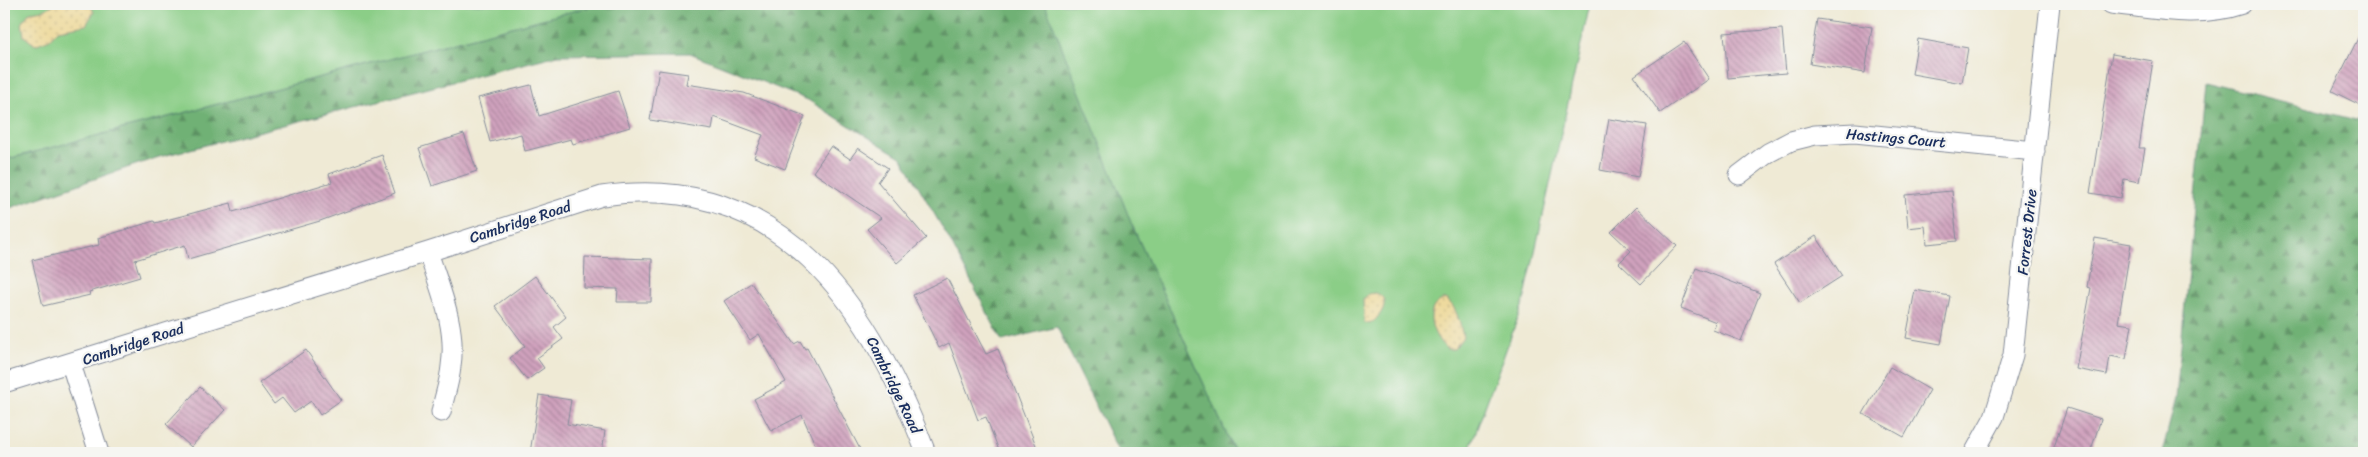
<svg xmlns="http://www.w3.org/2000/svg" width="2368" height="457" viewBox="0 0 2368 457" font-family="Sriracha,sans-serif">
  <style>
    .grass { fill: #8bce87; stroke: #537e72 }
    .forest { fill: url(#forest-firs); stroke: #467069 }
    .sand { fill: url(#sand-dots); stroke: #84847e }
    .building { fill: url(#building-back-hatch) }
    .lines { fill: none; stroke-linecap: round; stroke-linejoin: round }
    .street-casing { stroke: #858c9a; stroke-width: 21 }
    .street { stroke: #fff; stroke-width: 19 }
    .labels { text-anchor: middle; stroke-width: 4.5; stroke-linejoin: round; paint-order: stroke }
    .street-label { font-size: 15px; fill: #1b2f5e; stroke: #f6f6f2 }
  </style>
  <defs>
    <pattern id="forest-firs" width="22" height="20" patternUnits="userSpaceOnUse" patternTransform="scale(1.25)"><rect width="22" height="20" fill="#70b174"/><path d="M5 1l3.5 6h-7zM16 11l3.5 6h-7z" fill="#5b9062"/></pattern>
    <pattern id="sand-dots" width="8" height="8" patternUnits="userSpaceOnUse" patternTransform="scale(1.25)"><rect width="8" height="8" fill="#eeda9e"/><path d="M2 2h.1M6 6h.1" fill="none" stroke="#ccbb8a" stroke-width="1.8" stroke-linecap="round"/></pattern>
    <pattern id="building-back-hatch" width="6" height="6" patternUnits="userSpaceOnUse" patternTransform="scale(1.25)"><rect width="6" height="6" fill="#d0a2bd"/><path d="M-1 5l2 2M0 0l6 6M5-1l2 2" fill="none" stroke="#a8849d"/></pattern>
  </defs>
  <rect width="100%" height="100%" fill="#f6f6f2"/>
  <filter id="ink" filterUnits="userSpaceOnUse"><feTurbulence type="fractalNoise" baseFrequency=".02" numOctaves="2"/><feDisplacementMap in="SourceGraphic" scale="10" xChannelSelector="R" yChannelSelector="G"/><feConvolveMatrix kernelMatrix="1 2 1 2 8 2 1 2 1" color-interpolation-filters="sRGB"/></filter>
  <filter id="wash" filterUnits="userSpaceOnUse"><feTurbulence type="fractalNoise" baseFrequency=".0096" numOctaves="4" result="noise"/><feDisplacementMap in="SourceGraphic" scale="20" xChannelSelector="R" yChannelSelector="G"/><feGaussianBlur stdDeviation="1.12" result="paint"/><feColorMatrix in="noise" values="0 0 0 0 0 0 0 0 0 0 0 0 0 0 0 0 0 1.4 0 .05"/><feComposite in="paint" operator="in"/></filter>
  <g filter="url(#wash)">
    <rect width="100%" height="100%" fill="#efead5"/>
    <!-- grass -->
    <path class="grass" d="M4 4H600L4 160Z
      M977 4H1590L1524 301 1468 453H1235L1132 225Z"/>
    <!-- forest -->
    <path class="forest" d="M600 4H1045L1132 225 1235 453H1119L1057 327 1002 341 950 241 902 158 808 100 690 53 558 55 159 157 4 210V160Z
      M2206 82 2364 122V453H2162L2176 398Z"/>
    <!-- sand -->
    <path class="sand" d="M54 4H90L94 12 86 25 58 30 50 39 35 45 24 36 22 22 30 12 44 10Z
      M1375 293C1393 298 1381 317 1370 324L1364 323 1363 300 1368 294Z
      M1445 299C1457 305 1460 324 1463 337L1454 349H1447C1432 337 1421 306 1445 299Z"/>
    <g id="blocks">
      <!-- building -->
      <path class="building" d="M1817 19 1872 27 1865 73 1810 64Z
        M2364 26V107L2332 91Z
        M1782 29 1786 73 1728 78 1724 33Z
        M1918 39 1968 48 1962 83 1912 74Z
        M1684 42 1709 79 1660 113 1634 76Z
        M2112 54 2153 61 2139 148H2145L2139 182 2124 179 2121 198 2090 193Z
        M659 70 688 74 686 84 744 93 805 116 785 169 754 157 763 135 714 117 712 130 650 120Z
        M531 85 539 116 618 91 630 127 573 144 571 139 525 151 521 134 490 142 478 98Z
        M1609 119 1647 125 1638 177 1600 170Z
        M464 134 477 171 432 186 419 148Z
        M831 146 850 159 858 148 888 168 878 182 926 238 897 263 867 229 881 218 813 172Z
        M382 155 395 193 320 221 188 259 185 245 135 260 140 277 89 292 90 295 43 306 32 260 99 245 98 238 154 221 155 223 231 203 233 212 332 182 329 174Z
        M1952 191 1957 241 1927 244 1925 226 1908 228 1905 195Z
        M1636 207 1677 246 1641 284 1619 263 1631 251 1611 232Z
        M1816 236 1842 276 1800 303 1774 264Z
        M2095 238 2131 244 2118 323 2132 325 2126 359 2110 356 2107 375 2076 369 2091 288 2087 287Z
        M585 257 652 259 651 302H617L618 289 584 288Z
        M1696 268 1760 293 1741 341 1713 330 1716 322 1681 308Z
        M535 276 566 317 554 327 563 339 537 358 544 368 527 380 510 358 525 346 495 306Z
        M947 278 986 354 998 349 1039 453H1000L986 417 978 420 949 343 939 348 913 295Z
        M751 283 794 344 800 341 805 349 807 348 862 453H819L802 415 771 431 754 399 786 382 759 334 750 340 724 301Z
        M1915 290 1950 296 1941 344 1906 338Z
        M306 350 341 400 320 415 311 401 294 413 282 398 274 404 259 383Z
        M1890 367 1930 390 1904 437 1863 414Z
        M200 387 225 410 191 447 166 424Z
        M539 395 571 400 567 424 605 431 602 453H530Z
        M2067 408 2101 419 2090 453H2052Z"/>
    </g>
  </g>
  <g filter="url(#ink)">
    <use href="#blocks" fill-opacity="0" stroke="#858c9a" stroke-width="1"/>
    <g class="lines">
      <defs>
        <path id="street" d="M2111 4C2156 9 2198 19 2242 4
          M1739 175 1768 153 1791 141 1815 135 1855 133 2035 151
          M428 252C440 289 457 327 451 366 450 381 444 397 441 412
          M71 364 99 453
          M4 383 428 252 602 196C781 170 870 305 926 453
          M1974 453 1994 417 2013 355 2050 4"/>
      </defs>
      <!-- street casing -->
      <use href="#street" class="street-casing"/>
      <!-- street -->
      <use href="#street" class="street"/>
    </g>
  </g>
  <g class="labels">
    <!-- street labels -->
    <g class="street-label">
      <text transform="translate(1896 138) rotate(5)" y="5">Hastings Court</text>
      <text transform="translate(520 222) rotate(-18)" y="5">Cambridge Road</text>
      <text transform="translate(2027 232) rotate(-84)" y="5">Forrest Drive</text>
      <text transform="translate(133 344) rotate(-18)" y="5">Cambridge Road</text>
      <text transform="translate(894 385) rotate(64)" y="5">Cambridge Road</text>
    </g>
  </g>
  <!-- margin -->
  <rect width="2368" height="457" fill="none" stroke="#f6f6f2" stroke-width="20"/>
</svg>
